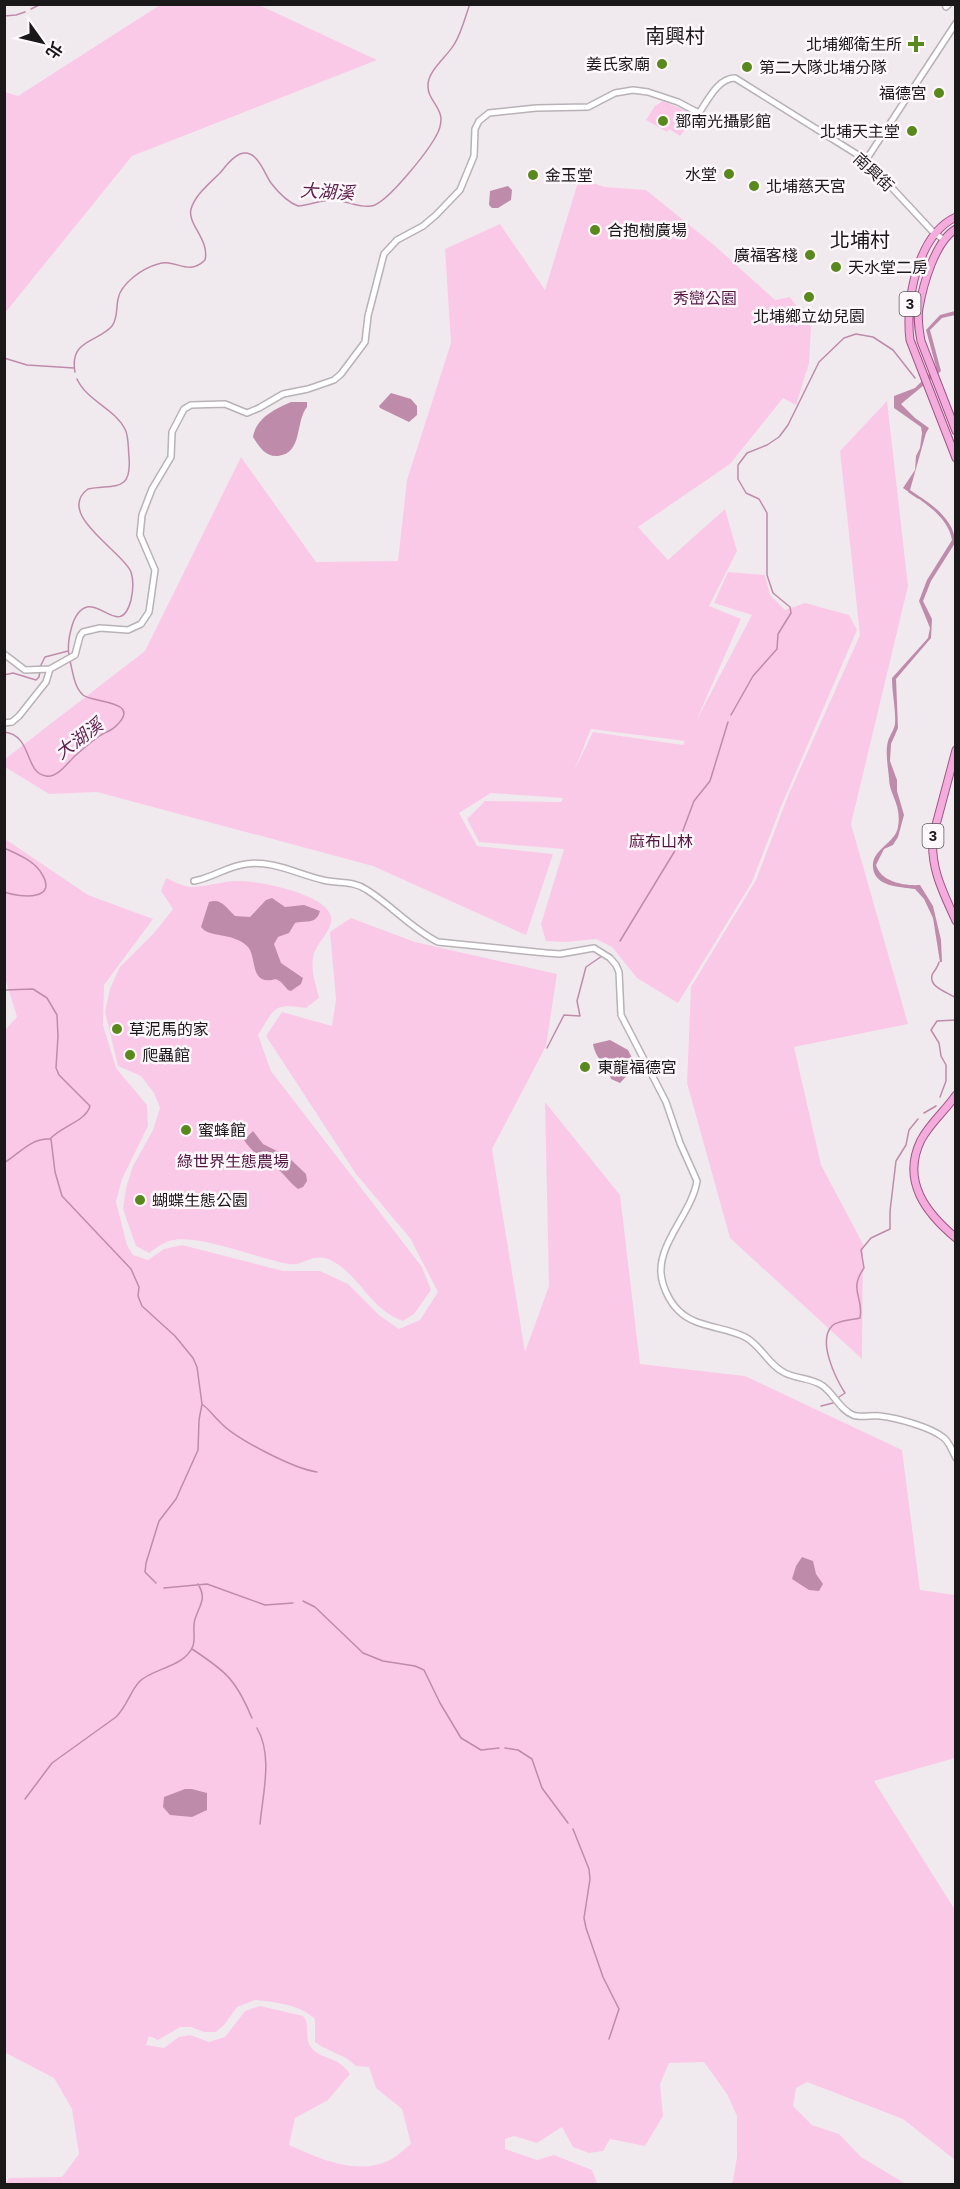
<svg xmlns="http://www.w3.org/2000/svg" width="960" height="2189" viewBox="0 0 960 2189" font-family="Helvetica,'Noto Sans TC',sans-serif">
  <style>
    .green { fill: #fbc9e8; fill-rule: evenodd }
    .water { fill: #bf8bab }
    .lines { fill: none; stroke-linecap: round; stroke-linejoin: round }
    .stream { stroke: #bf8bab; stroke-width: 1.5 }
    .minor-casing { stroke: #b8b2b6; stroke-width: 8 }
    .major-casing { stroke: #a25489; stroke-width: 9 }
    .minor { stroke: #fff; stroke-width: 5 }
    .major { stroke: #f3acdc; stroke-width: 7 }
    .poi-dot { fill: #59881c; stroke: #fef7fb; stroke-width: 2 }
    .labels { text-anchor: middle; stroke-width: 5; stroke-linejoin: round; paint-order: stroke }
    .shield { fill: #fef7fb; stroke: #5e5b5d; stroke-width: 1.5 }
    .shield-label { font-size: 15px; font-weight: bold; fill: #1a1819 }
    .poi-label { font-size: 16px; fill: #1a1819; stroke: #fef7fb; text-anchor: start }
    .street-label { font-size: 16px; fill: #1a1819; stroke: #fef7fb }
    .park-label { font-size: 16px; fill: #531542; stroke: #fef7fb }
    .water-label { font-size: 18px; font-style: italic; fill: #5d1e4b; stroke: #fef7fb }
    .quarter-label { font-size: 20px; fill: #1a1819; stroke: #fef7fb }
  </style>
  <rect width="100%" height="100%" fill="#f0eaee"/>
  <!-- green -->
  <path class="green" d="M160 5H259L377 60 132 156 5 313V92L18 96Z
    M663 101 696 115 680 136 669 129 667 132 646 120 655 106Z
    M579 179 605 187 646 190 714 245 775 300 790 297 811 327 809 363 796 405 783 398 730 464 638 527 668 560 725 509 737 551 709 606 741 619 696 721 752 615 714 603 728 572 765 575 770 595 785 610 805 603 849 615 857 630 780 809 752 882 678 1003 637 978 612 947 596 939 566 942 546 941 541 924 564 849 479 842 467 819 485 801 561 802 563 798 491 793 459 813 477 846 553 854 526 935 373 866 97 792 49 794 5 767V759L145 651 241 457 316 562 398 561 407 480 451 343 445 249 500 224 545 290ZM591 729 685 741 683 745 593 732 574 771Z
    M887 401 908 586 851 824 908 1024 794 1047 821 1165 863 1244 862 1359 730 1238 687 1083 691 987 756 880 788 796 860 635 840 451Z
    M5 839 88 895 153 919 104 985 103 1025 116 1068 147 1105 148 1126 122 1179 116 1202 127 1245 133 1255 148 1260 164 1249 182 1245 283 1271H320L348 1284 379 1315 399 1329 420 1320 438 1292 410 1238 356 1174 266 1036 282 1012 332 1026 336 999 330 932 351 918 415 942 557 974 546 1046 492 1149 525 1352 549 1286 545 1102 620 1195 640 1364 745 1376 902 1450 920 1590 955 1595V1758L874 1781 955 1910V2160L903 2119 807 2082 796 2088 793 2106 812 2125 839 2134 861 2157 906 2184H730L733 2181 737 2157V2116L727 2094 704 2062 669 2063 660 2084 663 2116 645 2146 610 2139 603 2151 589 2153 573 2147 562 2127 537 2143 514 2136 505 2139V2149L537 2160 554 2155 592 2170 597 2183 601 2184H5L9 2178 62 2177 79 2154 72 2109 54 2078 6 2053 5 2050 4 1031 17 1017 5 978ZM255 2000C275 2002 301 2005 315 2019V2042C328 2052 344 2054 356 2066L369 2067 376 2088 402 2109 411 2144C405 2148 399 2155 392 2159 358 2177 321 2159 289 2145L295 2118 328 2100 350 2074C337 2054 318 2061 309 2044 305 2035 310 2024 303 2016L260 2006 245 2011 225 2037 209 2042 190 2035 179 2037 164 2048 146 2045 149 2036 158 2040 180 2027H191L204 2032H216L224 2025 237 2007Z
    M166 878C173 881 184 887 192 887 206 887 222 881 237 881 257 880 328 894 331 917 333 932 315 943 313 958 311 971 316 985 319 998L306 1008C272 1003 276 1007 258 1035L271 1071 422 1267 431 1290 414 1314 403 1321C369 1309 359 1273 330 1260 313 1252 304 1266 290 1264 260 1260 197 1232 169 1241 162 1243 155 1249 149 1253L136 1246 123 1209 126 1188 133 1166 153 1130 160 1108 154 1093 141 1076 118 1066 105 1012 110 989 119 968 155 932 173 909 161 891Z"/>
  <!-- water -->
  <path class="water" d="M508 186 512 190 511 200 498 208H492L489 205 490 191Z
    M955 311V315L942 318 930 330 941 371 901 404 915 418 929 428 926 433 910 490C928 502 955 518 955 543L931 581 923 601 932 619 931 638 896 679 898 728 891 744 890 761 897 780V791L904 815 898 837 893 845 884 849 876 865C881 882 904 886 920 885L933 906 941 940 942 962H940L933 918 924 899 915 889C901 887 875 887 873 868 871 849 895 844 898 827 902 804 889 795 889 778 888 767 885 752 888 741 890 735 894 730 895 724 896 709 892 694 892 678L928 638 930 628 919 601 927 580 952 540C948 516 922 501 903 488L915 470 916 456 920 448 922 433 921 427 894 408V396L915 388 936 367 926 330 940 315Z
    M391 393 411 399 417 406V415L409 422 380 408 379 406Z
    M291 402H307V407C295 422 303 453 278 456 265 457 259 446 253 437 256 418 275 409 291 402Z
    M272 898 285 907 304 905 320 911C316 925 306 920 295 923L289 933 278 937 274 944 281 963 303 978 301 984 291 991 288 990 281 982 276 979C248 987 258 956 247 946 232 932 209 938 201 927L209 902C222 898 226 908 235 916L250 917 266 900Z
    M610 1040 628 1050 636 1066 620 1083 611 1079C608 1065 596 1061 593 1044Z
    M253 1131 263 1144 287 1156 306 1174 307 1181 303 1187 298 1189C290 1183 284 1174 277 1168 263 1158 254 1155 244 1140Z
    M802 1557 813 1561 816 1574 823 1584 819 1591 809 1590 792 1579 796 1566Z
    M185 1789H192L207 1793V1810L192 1817 170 1815 163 1807 164 1797Z"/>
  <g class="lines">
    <!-- stream -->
    <path class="stream" d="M31 9 41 4
      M4 16 16 15 25 12
      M4 358 27 365 74 368
      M75 372C69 339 99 342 112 326 118 318 116 308 118 299 121 283 143 268 158 264 176 258 188 277 205 260 210 240 187 224 191 209 195 195 210 183 220 173 225 167 232 157 240 154 257 148 264 173 271 183 278 192 287 202 298 206 311 205 322 199 335 200 347 201 359 208 371 206 386 205 428 151 436 136 439 131 441 125 441 119 441 106 427 99 428 85 428 70 448 56 455 43 462 31 465 17 470 4
      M909 492 918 498
      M69 656C67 644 71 611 87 607 104 604 122 635 131 600 133 591 134 581 131 572 125 553 54 514 88 489 114 484 132 493 129 457 128 448 129 437 125 429 114 408 87 401 77 379
      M40 667 45 657 68 651
      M4 675 13 673 36 680 39 677 40 671
      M731 715 753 676 777 649 778 634 791 613 790 607 773 593 767 575V513L759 499 746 493 738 479V465L747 453 767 445 779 437 788 425 819 362 844 338 856 334 873 337 893 350 915 378
      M4 732C33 735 24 773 46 776 58 778 68 762 76 755 84 748 92 741 101 735 106 732 113 730 117 725 142 700 92 703 83 695 74 687 73 672 70 661
      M4 848C17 854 32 860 40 871 61 901 21 898 4 892
      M620 941 676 849 694 801 710 781 728 722
      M939 962C938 967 934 971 932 975 929 988 948 992 956 998
      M4 990 33 989 47 998 57 1015 58 1036 56 1068 59 1075 90 1106C86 1121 62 1126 51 1138
      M547 1048 564 1015 580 1016 577 1001 586 967 602 956
      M940 1097 946 1081V1065L941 1056 939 1043 931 1030 937 1021 956 1020
      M924 1113 936 1106
      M51 1139 55 1172 62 1196 131 1269 139 1287 138 1296 142 1306 175 1336 193 1358 197 1367 202 1404 199 1420 198 1450 176 1499 159 1521 146 1563 145 1572 156 1583
      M4 1163C20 1153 31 1138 50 1139
      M839 1397 845 1393C836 1379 817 1341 832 1326 837 1320 853 1320 860 1318 864 1296 848 1291 864 1268L861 1250 871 1238 890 1229V1211L896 1161 906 1145 909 1130 918 1119
      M203 1405C210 1410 214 1417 220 1422 235 1439 295 1469 317 1472
      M821 1406 833 1403
      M164 1588 207 1584 265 1605 293 1603
      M303 1601 315 1607 363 1653 383 1661 415 1666 424 1670 440 1703 461 1738 481 1750 499 1748
      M192 1649C227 1672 236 1680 252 1718
      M257 1728C273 1756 263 1792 260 1824
      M505 1748 518 1750 532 1759 542 1788 568 1823
      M25 1799 52 1763 116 1717C127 1706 130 1692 139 1682 152 1668 184 1668 193 1646 196 1637 192 1628 195 1619 200 1604 207 1599 198 1584
      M573 1829 589 1869 590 1879 584 1918 586 1928 603 1977 619 2009 609 2039"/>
    <defs>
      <path id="minor" d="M945 4 946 7 949 4
        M866 160 956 23
        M4 654 25 670 50 669
        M4 723 12 722 19 716 46 682 50 669 75 655 80 636 83 632 100 628 128 630 141 624 149 612 155 570 140 535 142 515 152 489 171 457 172 432 184 409 191 405 225 404 247 413 259 408 283 394 308 389 334 380 341 374 365 342 368 316 384 254 397 240 423 226 436 215 460 190 474 156 475 129 479 121 489 113 536 108 588 107 615 93 633 90 648 92 678 102 699 113C708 100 718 78 735 78L866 160 934 233 943 239
        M194 881C212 878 228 866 246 864 273 860 297 874 323 880 339 884 352 880 367 890 391 905 412 929 438 942L546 953 560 954 594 948 610 958 616 965 619 972 621 1015 666 1102 680 1143 697 1181C692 1212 659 1242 661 1273 662 1286 669 1301 678 1310 695 1328 724 1326 745 1337 761 1345 768 1365 785 1373 797 1379 812 1378 823 1386 834 1394 840 1410 853 1415 860 1418 871 1415 880 1416 897 1418 931 1427 944 1438 950 1443 952 1451 956 1458"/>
      <path id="major" d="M956 217C917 235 905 302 910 340L956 458
        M956 229C935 241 923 285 919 308 917 319 919 330 921 341L956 431
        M956 750 933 836C930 868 943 892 956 921
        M956 1095C945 1111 930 1123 921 1140 901 1181 926 1213 956 1238"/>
    </defs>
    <!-- minor casing -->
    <use href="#minor" class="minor-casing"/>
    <!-- major casing -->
    <use href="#major" class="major-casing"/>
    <!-- minor -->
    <use href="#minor" class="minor"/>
    <!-- major -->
    <use href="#major" class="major"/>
  </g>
  <!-- markers -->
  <g class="poi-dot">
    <path d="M913 35h6v6h6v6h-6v6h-6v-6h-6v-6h6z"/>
    <circle cx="662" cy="64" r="6"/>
    <circle cx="747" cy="67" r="6"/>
    <circle cx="939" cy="93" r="6"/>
    <circle cx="663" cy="121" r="6"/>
    <circle cx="912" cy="131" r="6"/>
    <circle cx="729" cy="174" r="6"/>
    <circle cx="533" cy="175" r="6"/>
    <circle cx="754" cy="186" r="6"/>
    <circle cx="595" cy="230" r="6"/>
    <circle cx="810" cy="255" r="6"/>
    <circle cx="836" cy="267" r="6"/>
    <circle cx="809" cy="297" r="6"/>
    <circle cx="117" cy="1029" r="6"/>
    <circle cx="130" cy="1055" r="6"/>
    <circle cx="585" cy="1067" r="6"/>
    <circle cx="186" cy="1130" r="6"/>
    <circle cx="140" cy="1200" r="6"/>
  </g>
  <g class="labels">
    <!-- shield labels -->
    <g class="shield">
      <rect x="899.5" y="292" width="21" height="24" rx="4.5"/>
      <rect x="922.5" y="824" width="21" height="24" rx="4.5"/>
    </g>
    <g class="shield-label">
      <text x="910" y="309">3</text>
      <text x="933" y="841">3</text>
    </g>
    <!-- poi labels -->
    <g class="poi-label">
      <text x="902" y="50" text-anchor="end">北埔鄉衛生所</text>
      <text x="650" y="70" text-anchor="end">姜氏家廟</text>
      <text x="759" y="73">第二大隊北埔分隊</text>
      <text x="927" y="99" text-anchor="end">福德宮</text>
      <text x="675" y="127">鄧南光攝影館</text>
      <text x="900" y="137" text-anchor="end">北埔天主堂</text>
      <text x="717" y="180" text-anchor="end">水堂</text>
      <text x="545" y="181">金玉堂</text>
      <text x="766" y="192">北埔慈天宮</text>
      <text x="607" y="236">合抱樹廣場</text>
      <text x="798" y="261" text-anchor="end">廣福客棧</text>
      <text x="848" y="273">天水堂二房</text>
      <text x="809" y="322" text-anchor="middle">北埔鄉立幼兒園</text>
      <text x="129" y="1035">草泥馬的家</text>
      <text x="142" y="1061">爬蟲館</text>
      <text x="597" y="1073">東龍福德宮</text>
      <text x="198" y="1136">蜜蜂館</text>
      <text x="152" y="1206">蝴蝶生態公園</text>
    </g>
    <!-- street labels -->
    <g class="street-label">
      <text transform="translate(874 172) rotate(43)" y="6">南興街</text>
    </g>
    <!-- park labels -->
    <g class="park-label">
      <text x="705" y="304">秀巒公園</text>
      <text x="661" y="847">麻布山林</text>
      <text x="233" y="1167">綠世界生態農場</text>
    </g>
    <!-- water labels -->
    <g class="water-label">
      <text transform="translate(327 192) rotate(3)" y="6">大湖溪</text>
      <text transform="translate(79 739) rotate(-37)" y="6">大湖溪</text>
    </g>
    <!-- quarter labels -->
    <g class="quarter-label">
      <text x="675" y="43">南興村</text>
      <text x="860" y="247">北埔村</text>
    </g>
  </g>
  <!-- border -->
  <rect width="960" height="2189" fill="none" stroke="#1a1819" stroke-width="12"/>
  <!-- north arrow -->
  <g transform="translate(42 42) rotate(124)" stroke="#fef7fb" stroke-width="4.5" paint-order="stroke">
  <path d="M0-4.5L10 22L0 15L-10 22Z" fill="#1a1819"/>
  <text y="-9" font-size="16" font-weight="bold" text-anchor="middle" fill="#1a1819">北</text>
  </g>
</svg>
